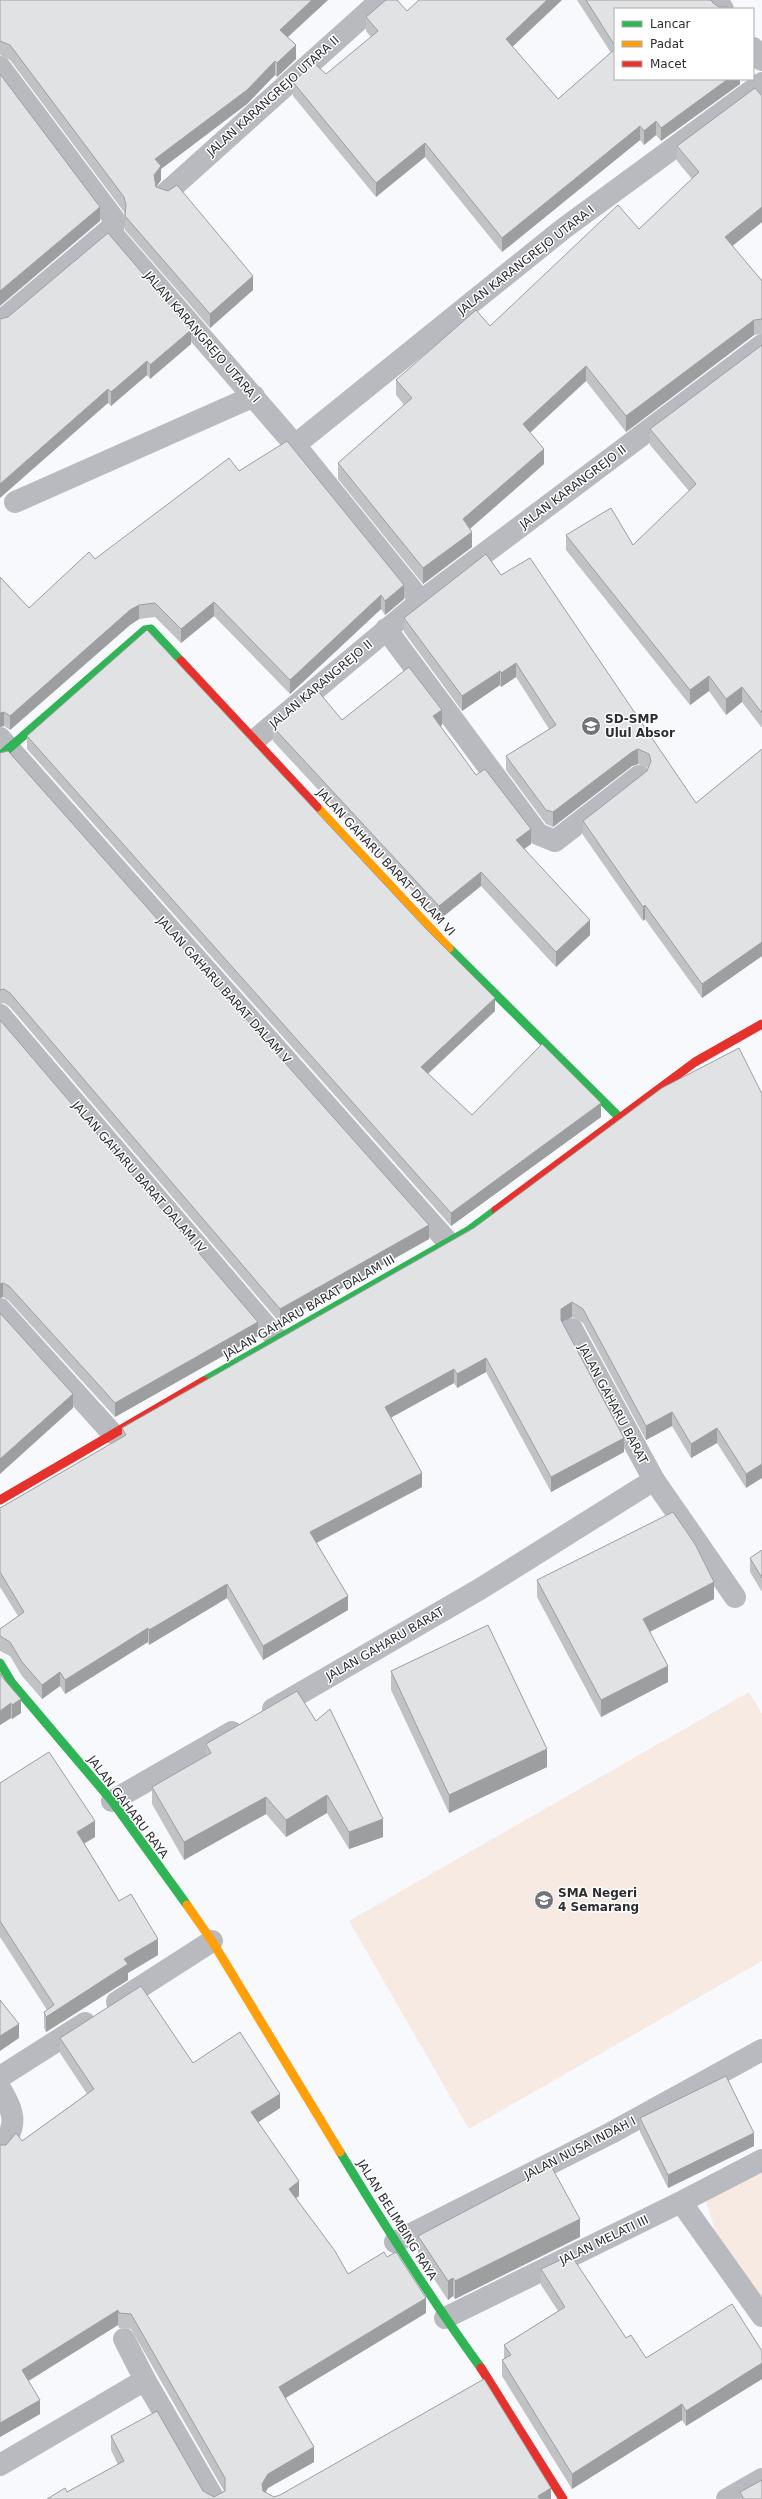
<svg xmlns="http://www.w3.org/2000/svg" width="762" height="2499" viewBox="0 0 762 2499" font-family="'DejaVu Sans',sans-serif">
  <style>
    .green { fill: #f6eae3 }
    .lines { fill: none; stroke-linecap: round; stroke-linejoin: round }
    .street { stroke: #b8babf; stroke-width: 22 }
    .fast { stroke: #30b455; stroke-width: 9 }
    .slow { stroke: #ff9f0a; stroke-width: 9 }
    .jam { stroke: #e5322d; stroke-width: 9 }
    .wall { fill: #c1c2c4 }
    .shaded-wall { fill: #9d9ea0 }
    .building { fill: #e0e2e4; stroke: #9d9ea0 }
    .labels { text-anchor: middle; stroke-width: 3; stroke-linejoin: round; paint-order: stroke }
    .street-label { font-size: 12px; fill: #2c2d30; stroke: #fff }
    .poi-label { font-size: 12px; font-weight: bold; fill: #2c2d30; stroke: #fff; text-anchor: start }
  </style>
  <rect width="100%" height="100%" fill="#f7f9fd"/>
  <!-- green -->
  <path class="green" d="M749 1692 762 1714V1961L469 2129 349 1921Z
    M762 2159V2302L720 2245 706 2202 728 2178Z"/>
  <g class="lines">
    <!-- street -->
    <path class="street" d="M716 0 723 9
      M753 48 762 60
      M0 67 114 219V225L109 230
      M166 193 381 0
      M0 322 109 230 295 445 421 601
      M295 445 563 229 762 83
      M15 502 254 396
      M386 629 538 834 555 841 639 776
      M0 738 448 1242
      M256 739 421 601 762 345
      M0 1015 277 1339
      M0 1309 112 1433
      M572 1329 654 1480 735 1597
      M273 1709 480 1589 654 1480
      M112 1801 232 1732
      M117 2002 212 1941
      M0 2077 85 2023
      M0 2088C14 2112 19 2125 0 2149
      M681 2202 762 2316
      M395 2242 611 2133 762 2050
      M445 2318 681 2202 762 2160
      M124 2339 145 2380 214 2499
      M0 2465 145 2380
      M727 2499 762 2479"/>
    <!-- fast -->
    <path class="fast" d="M0 756 145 630 151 629 181 661
      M449 948 619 1117
      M204 1381 468 1231 496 1210
      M0 1663 12 1683 112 1801 187 1905
      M340 2152C385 2226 430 2298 481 2368"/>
    <!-- slow -->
    <path class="slow" d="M317 807 449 948
      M187 1905 212 1941 340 2152"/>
    <!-- jam -->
    <path class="jam" d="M181 661 317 807
      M496 1210 695 1062 762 1024
      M0 1500 204 1381
      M481 2368 563 2499"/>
  </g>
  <!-- wall -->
  <path class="wall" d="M0 0H328L288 37 296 59 277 77 275 75 247 104 161 169V180L156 187 253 290 210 328 125 230V216L124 212 10 60 0 55Z
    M577 0H711L615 9V79L740 80V84L661 141 656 135 644 145 640 140 502 252 425 157 376 197 293 96V82L326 74 371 37 366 31V17L407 11 512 47 558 99 611 53Z
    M762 96V222L732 246 762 281V334L754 335 626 432 586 381 530 433 544 464 469 529 472 547 423 584 338 479V463L404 405 396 395V380L490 326 639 229 692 179 677 161V146Z
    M0 319 191 344 150 379 147 375 111 406 108 403Z
    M762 345V728L742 702 726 715 709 691 690 705 566 550V535L633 545 689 491 650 445V429Z
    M239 471 404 599 385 615 381 609 290 694 214 616 181 643 155 617 139 619 130 625 10 730 4 726 0 727V577L29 608 95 559Z
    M501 575 696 803 762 749V956L702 998 645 919 643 921 583 835V821L647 771 648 768 638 764 632 766 553 827 546 824 506 770V756L549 729 516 677 501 687 500 685 462 711 404 632V618Z
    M342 720 442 725 440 726 476 775 531 844 524 849 590 935 556 967 481 886 439 920 273 741V727Z
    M27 736 495 1011 428 1074 472 1115 601 1117 451 1226 27 749Z
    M0 753 429 1239 280 1323 10 1007 4 1003 0 1004Z
    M0 1020 258 1336 115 1417 9 1301 3 1297 0 1298Z
    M762 1094 746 1488 717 1443 691 1458 672 1426 646 1440 583 1323 572 1317 562 1322 624 1452 551 1492 486 1372 457 1388 454 1383 391 1417 422 1487 317 1543 348 1610 263 1660 227 1598 149 1645 148 1642 65 1694 60 1686 42 1699 22 1676 10 1656 0 1651V1629L18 1616 0 1587V1508L122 1438V1428Z
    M762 1550V1592L750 1572V1558Z
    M537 1580 714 1599 650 1632 668 1682 601 1717 537 1597Z
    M391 1671 547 1767 449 1813 391 1690Z
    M0 1673 21 1713 12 1719 11 1718 0 1725Z
    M297 1691 383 1837 349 1849 327 1813 286 1837 266 1814 184 1860 152 1804V1787L206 1756V1744Z
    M0 1783 95 1837 84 1843 119 1901 158 1955 128 1973V1980L46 2032 44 2028V2012L47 2010 0 1937Z
    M60 2038 193 2063 280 2108 258 2122 299 2196 296 2198 348 2274 387 2257 426 2313 285 2398 314 2462 268 2488 265 2492 274 2497 551 2499H47L67 2492 118 2465 111 2450V2436L214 2497 224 2491 131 2329 119 2328 118 2325 28 2381 40 2414 0 2437V2145H6L22 2141 87 2094 60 2053Z
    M640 2118 754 2146 668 2188 640 2132Z
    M418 2236 580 2237 455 2299 453 2296 448 2300 418 2255Z
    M541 2269 626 2338 646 2358 762 2351V2379L686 2426 682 2420 572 2489 502 2376V2360L504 2359V2345L558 2311 541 2285Z
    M740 2492 762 2499H740Z"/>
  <!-- shaded-wall -->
  <path class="shaded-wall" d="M312 0H328L280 44V30Z
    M547 0H562L506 53V39Z
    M296 45V59L277 77V63Z
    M754 55V69L753 70V56Z
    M275 61V75L247 104 161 169V180L154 190 155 159Z
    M728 79H741L740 80V84L661 141V128Z
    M656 121V135L644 145V131Z
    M640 126V140L502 252V238Z
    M425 143V157L376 197V183Z
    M100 207V221L0 306V291Z
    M762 207V222L725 252V237Z
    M253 276V290L210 328V314Z
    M754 320V335L626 432V416Z
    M191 330V344L150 379V365Z
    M147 361V375L111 406V392Z
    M586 366V381L523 439V424Z
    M108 389V403L0 498V484Z
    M544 449V464L463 535V519Z
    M472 532V547L423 584V568Z
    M404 585V599L385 615V601Z
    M381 595V609L290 694V680Z
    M214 602V616L181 643V629Z
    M139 605V619L130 625 10 730V716L130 610Z
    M516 663V677L501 687V673Z
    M500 671V685L462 711V696Z
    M709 676V691L690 705V690Z
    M742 687V702L726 715V699Z
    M442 710V725L433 731V716Z
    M4 712V726L0 727V713Z
    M638 749V764L632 766 553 827V812L632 752Z
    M531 829V844L516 855V840Z
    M481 872V886L439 920V906Z
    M645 905V919L643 921V907Z
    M590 920V935L556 967V952Z
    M762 942V956L702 998V984Z
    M495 998V1011L421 1080V1067Z
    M601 1103V1117L451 1226V1213Z
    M429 1225V1239L280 1323V1309Z
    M3 1283V1297L0 1298V1284Z
    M572 1302V1317L561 1323V1335V1309Z
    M258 1322V1336L115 1417V1403Z
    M486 1358V1372L457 1388V1374Z
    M454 1369V1383L385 1421V1407Z
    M73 1394V1408L0 1474V1459Z
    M672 1412V1426L646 1440V1426Z
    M717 1428V1443L691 1458V1444Z
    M624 1438V1452L551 1492V1477Z
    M762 1464V1478L746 1488V1474Z
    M422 1473V1487L310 1546V1532Z
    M714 1582V1599L643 1635V1619Z
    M227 1584V1598L149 1645V1630Z
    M348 1596V1610L263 1660V1646Z
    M148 1628V1642L65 1694V1680Z
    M668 1666V1682L601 1717V1700Z
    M60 1672V1686L42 1699V1685Z
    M21 1699V1713L12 1719V1705Z
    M11 1703V1718L0 1725V1711Z
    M547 1749V1767L449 1813V1795Z
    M327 1795V1813L286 1837V1820Z
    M266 1797V1814L184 1860V1842Z
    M383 1819V1837L349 1849V1832Z
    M95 1821V1837L77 1848V1832Z
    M158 1939V1955L128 1973V1980L46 2032V2017L124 1959Z
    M19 2024V2038L0 2051V2036Z
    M280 2094V2108L251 2127V2112Z
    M754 2133V2146L668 2188V2175Z
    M299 2181V2196L289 2203V2189Z
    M580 2219V2237L455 2299V2281Z
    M453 2278V2296L448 2300V2281Z
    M426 2298V2313L279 2402V2387Z
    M118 2310V2325L22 2385V2370Z
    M762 2363V2379L686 2426V2411Z
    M40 2400V2414L0 2437V2423Z
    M682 2404V2420L572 2489V2474Z
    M314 2447V2462L268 2488 262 2499V2484L268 2474Z
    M551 2488V2499H538V2496Z"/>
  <!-- building -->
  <path class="building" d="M0 0H312L280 30 296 45 277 63 275 61 247 90 155 159 161 166 154 175 156 187 168 191 177 185 253 276 210 314 125 216 126 205 124 197 10 45 0 41Z
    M386 0H397L407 11 419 0H547L506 39 558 99 615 49V79H728L661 128 656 121 644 131 640 126 502 238 425 143 376 183 293 82 314 63 326 74 378 31 366 17Z
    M586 0H711L713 3 719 7H727L729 9H615V46Z
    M0 74 100 207 0 291Z
    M755 88 762 96V207L725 237 762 281V319L754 320 626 416 586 366 523 424 544 449 463 519 472 532 423 568 338 463 412 398 396 380 476 310 490 326 618 205 639 229 699 172 677 146Z
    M108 233 191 330 150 365 147 361 111 392 108 389 0 484V319L8 317Z
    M762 345V713L742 687 726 699 709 676 690 690 566 535 611 508 633 545 696 484 650 429Z
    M287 441 404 585 385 601 381 595 290 680 214 602 181 629 155 603 139 605 130 610 10 716 4 712 0 713V577L29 608 89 552 95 559 229 458 239 471Z
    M486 554 501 575 530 558 696 803 762 749V942L702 984 645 905 643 907 583 821 647 771 651 761 649 754 638 749 632 752 553 812 546 810 506 756 556 725 516 663 501 673 500 671 462 696 404 618Z
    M147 630 427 930 495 998 421 1067 472 1115 542 1044 601 1103 451 1213 27 736Z
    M409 667 442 710 433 716 476 775 485 769 531 829 516 840 590 920 556 952 481 872 439 906 273 727 317 690 342 720Z
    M8 751 429 1225 280 1309 10 993 4 989 0 990V753Z
    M0 1020 258 1322 115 1403 9 1286 3 1283 0 1284Z
    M739 1048 762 1094V1464L746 1474 717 1428 691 1444 672 1412 646 1426 583 1309 572 1302 561 1309V1320L624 1438 551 1477 486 1358 457 1374 454 1369 385 1407 422 1473 310 1532 348 1596 263 1646 227 1584 149 1630 148 1628 65 1680 60 1672 42 1685 22 1662 10 1642 0 1636V1629L24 1612 0 1572V1508L126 1435 122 1428 474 1228 662 1088Z
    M0 1313 73 1394 0 1459Z
    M673 1512 695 1544 714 1582 643 1619 668 1666 601 1700 537 1580Z
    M762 1550V1578L750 1558Z
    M488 1625 547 1749 449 1795 391 1671Z
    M0 1673 2 1677 21 1699 12 1705 11 1703 0 1711Z
    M297 1691 316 1721 330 1709 383 1819 349 1832 327 1795 286 1820 266 1797 184 1842 152 1787 211 1753 206 1744Z
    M49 1752 95 1821 77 1832 119 1901 131 1894 158 1939 124 1959 128 1964 46 2017 44 2012 54 2005 0 1921V1783Z
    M141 1986 193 2063 240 2032 280 2094 251 2112 299 2181 289 2189 335 2251 348 2274 384 2252 387 2257 396 2252 426 2298 279 2387 314 2447 268 2474 262 2484 263 2491 274 2497 280 2495 484 2379 551 2488 538 2496 540 2499H47L65 2488 67 2492 124 2461 111 2436 157 2411 203 2491 214 2497 225 2491V2478L131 2314 119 2313 118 2310 22 2370 40 2400 0 2423V2145H6L16 2133 22 2141 94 2089 60 2038Z
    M0 2000 19 2024 0 2036Z
    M726 2076 754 2133 668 2175 640 2118Z
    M551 2166 580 2219 455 2281 453 2278 448 2281 418 2236Z
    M571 2255 626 2338 631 2335 646 2358 732 2304 762 2351V2363L686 2411 682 2404 572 2474 502 2360 511 2355 504 2345 565 2307 541 2269Z
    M762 2480V2499H744L740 2492Z"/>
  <!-- icons -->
  <defs>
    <symbol id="school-disc" viewBox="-11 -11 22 22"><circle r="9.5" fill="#737478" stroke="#fff"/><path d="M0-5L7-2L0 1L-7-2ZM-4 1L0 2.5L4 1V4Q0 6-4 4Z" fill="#fff"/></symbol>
  </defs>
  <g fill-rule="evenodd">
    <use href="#school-disc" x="580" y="715" width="22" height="22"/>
    <use href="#school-disc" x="533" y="1889" width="22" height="22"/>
  </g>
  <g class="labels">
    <!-- street labels -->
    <g class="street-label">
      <text transform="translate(273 96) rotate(-42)" y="4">JALAN KARANGREJO UTARA II</text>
      <text transform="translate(526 260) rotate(-38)" y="4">JALAN KARANGREJO UTARA I</text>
      <text transform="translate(202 337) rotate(49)" y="4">JALAN KARANGREJO UTARA I</text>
      <text transform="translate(573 487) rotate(-37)" y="4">JALAN KARANGREJO II</text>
      <text transform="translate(321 684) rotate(-40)" y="4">JALAN KARANGREJO II</text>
      <text transform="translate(386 862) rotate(47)" y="4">JALAN GAHARU BARAT DALAM VI</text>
      <text transform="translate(224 990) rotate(48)" y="4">JALAN GAHARU BARAT DALAM V</text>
      <text transform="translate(139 1177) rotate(49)" y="4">JALAN GAHARU BARAT DALAM IV</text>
      <text transform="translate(309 1307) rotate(-30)" y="4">JALAN GAHARU BARAT DALAM III</text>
      <text transform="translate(613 1404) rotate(62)" y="4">JALAN GAHARU BARAT</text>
      <text transform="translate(385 1644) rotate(-30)" y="4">JALAN GAHARU BARAT</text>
      <text transform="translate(128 1807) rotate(53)" y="4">JALAN GAHARU RAYA</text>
      <text transform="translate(580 2148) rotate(-27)" y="4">JALAN NUSA INDAH I</text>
      <text transform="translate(397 2220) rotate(58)" y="4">JALAN BELIMBING RAYA</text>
      <text transform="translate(604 2240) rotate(-26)" y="4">JALAN MELATI III</text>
    </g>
    <!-- poi labels -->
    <g class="poi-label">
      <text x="605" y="723">SD-SMP<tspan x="605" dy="14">Ulul Absor</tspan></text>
      <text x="558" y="1897">SMA Negeri<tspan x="558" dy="14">4 Semarang</tspan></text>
    </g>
  </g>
  <!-- legend -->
  <rect x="614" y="8" width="140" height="72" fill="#ffffff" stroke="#ababac"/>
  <rect x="622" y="21" width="20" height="6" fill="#30b455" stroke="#ababac"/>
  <text x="650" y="28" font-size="12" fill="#2c2d30">Lancar</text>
  <rect x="622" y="41" width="20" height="6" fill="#ff9f0a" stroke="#ababac"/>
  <text x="650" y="48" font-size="12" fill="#2c2d30">Padat</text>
  <rect x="622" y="61" width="20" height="6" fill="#e5322d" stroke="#ababac"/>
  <text x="650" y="68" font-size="12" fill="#2c2d30">Macet</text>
</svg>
